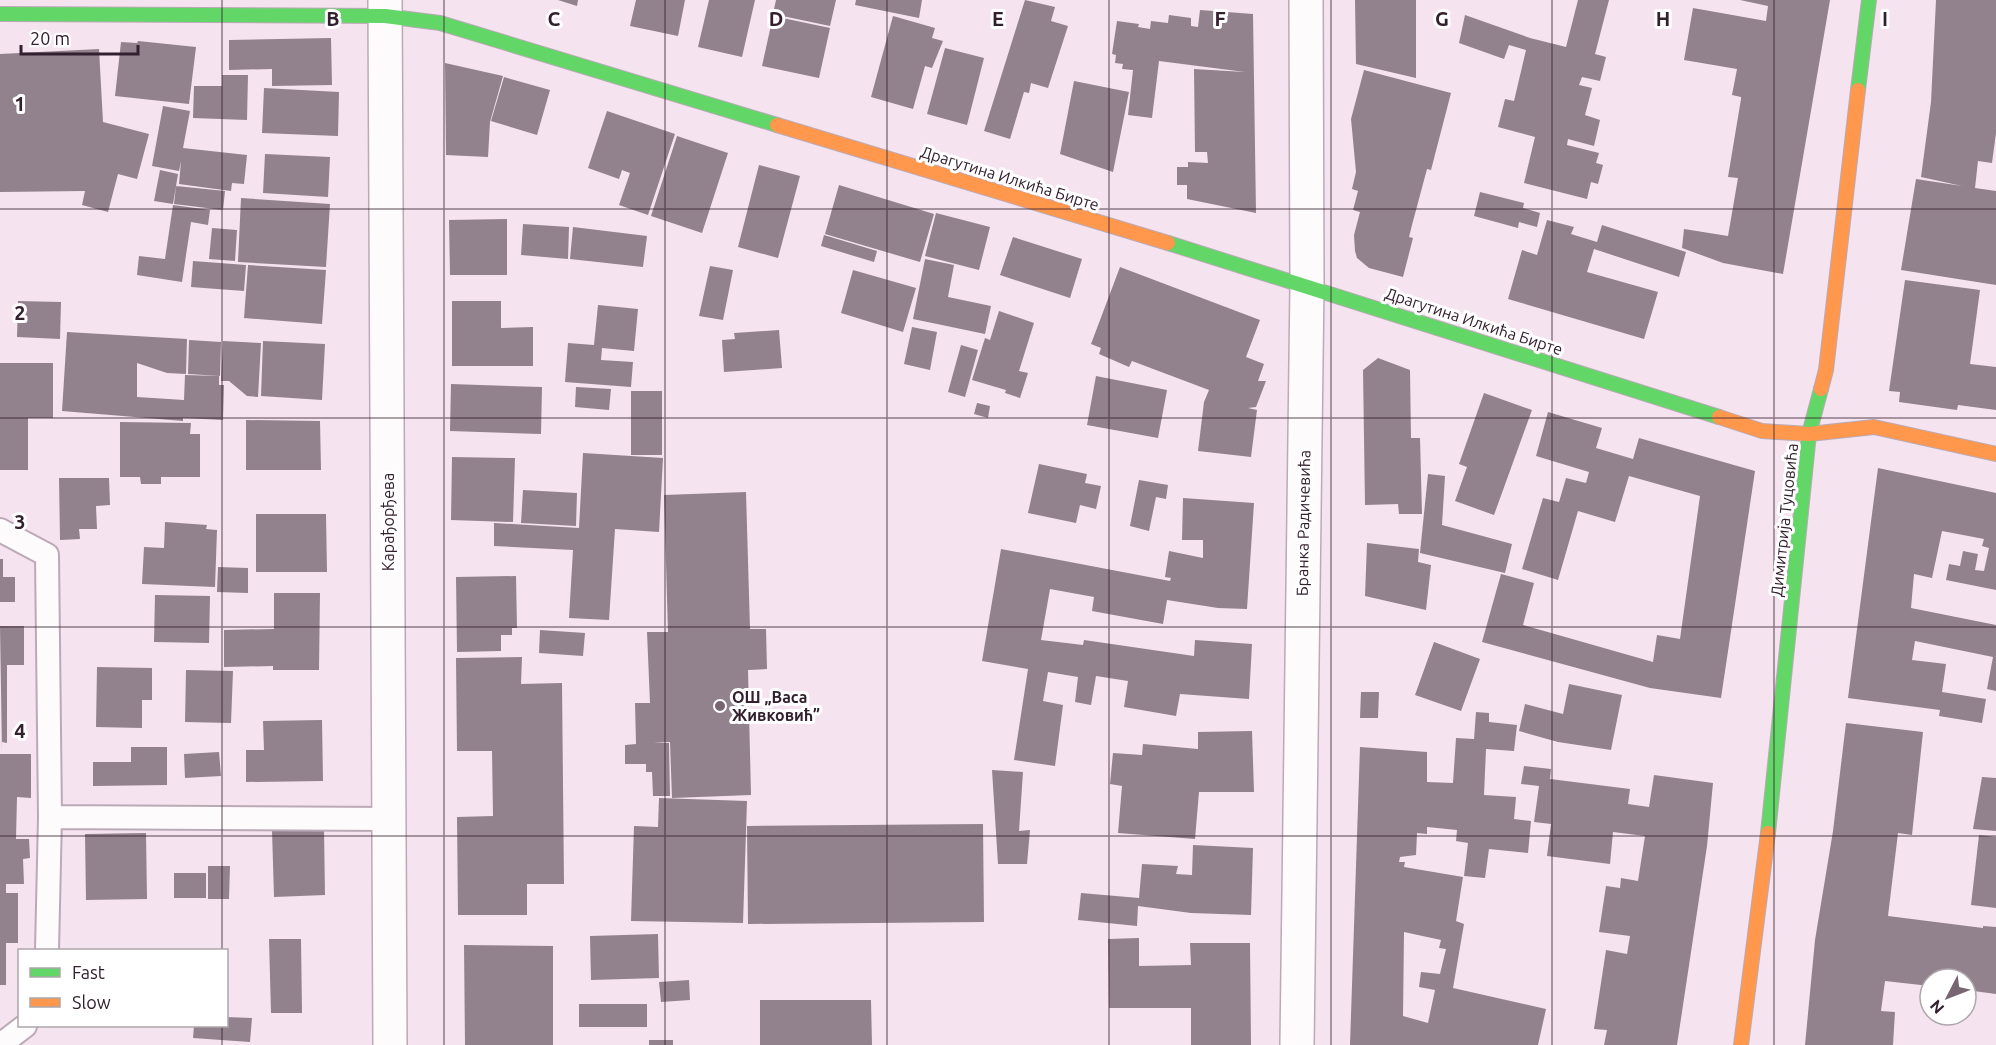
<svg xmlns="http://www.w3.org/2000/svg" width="1996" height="1045" viewBox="0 0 1996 1045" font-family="Ubuntu,sans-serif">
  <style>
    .building { fill: #91828e; fill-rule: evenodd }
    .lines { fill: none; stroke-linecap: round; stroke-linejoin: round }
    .lane-casing { stroke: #bbaab6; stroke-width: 26 }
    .street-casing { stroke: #bbaab6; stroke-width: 36 }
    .fast-casing { stroke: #bbaab6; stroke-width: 16 }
    .slow-casing { stroke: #bbaab6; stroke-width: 16 }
    .lane { stroke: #fefbfd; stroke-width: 22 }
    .street { stroke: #fefbfd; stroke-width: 33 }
    .fast { stroke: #63d668; stroke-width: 14 }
    .slow { stroke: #ff974d; stroke-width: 14 }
    .grid { fill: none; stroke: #33202e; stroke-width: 1.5; stroke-opacity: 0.55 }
    .poi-dot { fill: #776572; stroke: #fff; stroke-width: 2 }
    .labels { text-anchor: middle; stroke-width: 6; stroke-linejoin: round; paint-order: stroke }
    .street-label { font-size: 16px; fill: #33202e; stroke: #fff }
    .poi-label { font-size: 16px; font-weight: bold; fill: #33202e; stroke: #fff; text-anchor: start }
    .grid-label { font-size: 20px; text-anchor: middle; font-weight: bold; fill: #33202e; stroke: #fff; stroke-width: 6; stroke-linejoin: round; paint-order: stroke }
  </style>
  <rect width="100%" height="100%" fill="#f5e4f0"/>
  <!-- building -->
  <path class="building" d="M558 0H578L577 6Z
    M636 0H685L678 36 630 26Z
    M709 0H755L742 57 698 47Z
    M776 0H836L830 26 773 14Z
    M856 0H922L919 18 855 5Z
    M1025 0 1055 7 1051 21 1068 26 1048 88 1031 83 1029 93 1024 92 1010 139 984 131Z
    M1355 0H1416V78L1356 64Z
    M1578 0H1609L1595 54 1606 57 1600 81 1582 77 1579 85 1592 88 1585 115 1600 120 1594 146 1568 139 1567 145 1599 153 1596 163 1603 165 1598 184 1591 182 1587 199 1524 183 1535 137 1498 127 1505 99 1514 101 1526 50 1509 45 1504 59 1459 43 1465 15 1530 38 1566 47Z
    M1740 0H1830L1783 274 1723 263 1682 248 1684 229 1728 236 1738 178 1728 177 1741 99V97L1732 95 1737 69 1684 60 1693 8 1766 21 1768 6Z
    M1936 0H1996V133L1992 163 1978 161 1975 188 1996 191V285L1901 270 1916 179 1962 186 1921 177 1931 102Z
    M1200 10 1253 14 1256 213 1187 199V185H1177V167H1188V162L1208 163 1207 152H1195L1194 69 1245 72 1159 61 1152 118 1128 115 1133 70 1122 69 1123 64 1115 63 1116 55 1112 54 1117 21 1139 24 1138 27 1150 29 1151 21 1168 23 1169 15 1191 18V26L1198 27Z
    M773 16 830 28 819 78 762 66Z
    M893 16 935 28 932 38 943 41 932 68 925 66 913 109 871 97Z
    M331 38 332 85 272 86V69L229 70V40Z
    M138 41 196 47 189 104 115 96 121 42 137 43Z
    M945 48 984 58 967 125 927 114Z
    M99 49 103 122 149 134 137 179 118 174 108 212 82 205 85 191 0 192V54Z
    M445 63 503 76 490 122 488 157 446 155Z
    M1364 70 1451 93 1431 170 1427 169 1412 225 1409 237 1413 238 1403 277 1369 268 1357 258 1355 251 1354 235 1360 212 1353 210 1358 191 1352 189 1356 172 1351 119Z
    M222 75H248L247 120 193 118 194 86H222Z
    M504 77 550 90 537 135 491 121Z
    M1074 81 1129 92 1113 172 1060 154Z
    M264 88 339 92 338 136 262 133Z
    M163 106 190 111 183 148 247 155 244 184 232 183 231 191 179 184 181 161 179 171 152 166Z
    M607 111 675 134 648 215 619 205 630 173 622 170 619 179 588 168Z
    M677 136 728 153 702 233 651 216Z
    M265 154 330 157 328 197 263 193Z
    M759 165 800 176 778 258 738 247Z
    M160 170 178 174 173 204 154 201Z
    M839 185 934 214 920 262 825 234Z
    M176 186 225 191 223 210 174 204Z
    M1480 192 1524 203 1523 208 1540 213 1537 227 1519 222 1518 228 1474 216Z
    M241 198 330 204 326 267 238 262Z
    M173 205 210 210 208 225 191 222 182 282 137 275 139 256 165 259Z
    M936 213 990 227 979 270 925 256Z
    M507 219V275H450L449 220Z
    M1547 220 1574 227 1571 234 1597 242 1602 225 1686 252 1679 277 1594 249 1587 272 1658 292 1644 339 1508 299 1522 250 1537 255Z
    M523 224 569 227 568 259 521 255Z
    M573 227 647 236 643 267 570 259Z
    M212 228 237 230 235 261 209 259Z
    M824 235 877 251 874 262 821 246Z
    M1013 237 1082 259 1070 298 1000 275Z
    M925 259 954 265 948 297 991 306 985 334 913 319Z
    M193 261 246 265 244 291 191 287Z
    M248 265 326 270 322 324 244 318Z
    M710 266 733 270 723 320 699 316Z
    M1120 267 1260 320 1246 357 1264 364 1258 381H1266L1256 407 1248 408 1257 410 1251 457 1198 451 1204 402 1209 390 1132 361 1129 367 1099 354 1101 348 1091 344Z
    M853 270 916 288 903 332 841 313Z
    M1905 280 1980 290 1970 364 1996 367V410L1958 405 1957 410 1899 402 1900 392 1889 391Z
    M18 301 61 302 60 339 17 337Z
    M452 301H501V328L533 327V366H452Z
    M598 305 638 309 634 351 602 348 601 360 633 362 631 387 565 382 568 343 594 345Z
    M999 311 1034 323 1019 371 1028 373 1020 398 1005 393 1006 390 972 380 985 338 990 340Z
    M912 327 937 332 930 370 904 364Z
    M779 330 782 368 724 372 722 340 735 339 734 333Z
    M67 332 187 339 186 374 167 373 137 363V397L184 400 185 375 219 376V385H224L223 420 183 418V421L62 411Z
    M189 340 221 342 220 376 188 374Z
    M223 341 261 343 258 397 247 396 229 381H221Z
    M263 341 325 344 322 400 261 396Z
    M961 345 978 350 965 397 948 392Z
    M1378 358 1410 370 1411 438H1420L1422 514H1399L1398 504 1365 505 1363 370Z
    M0 363H53V418H28V470H0Z
    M1096 376 1167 390 1158 438 1087 425Z
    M451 384 542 387 541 434 450 431Z
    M576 387 611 389 609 410 575 407Z
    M631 391H662V455H631Z
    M1484 393 1532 410 1494 515 1455 501 1467 467 1459 464Z
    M977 403 990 406 988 418 974 414Z
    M1548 412 1602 428 1596 448 1633 459 1639 438 1755 471 1721 698 1650 688 1482 642 1501 574 1534 583 1523 625 1653 662 1657 635 1680 639 1700 496 1629 476 1615 522 1578 511 1558 580 1522 569 1543 498 1559 502 1566 478 1586 483 1589 472 1536 456Z
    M246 420 320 421 321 470H246Z
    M120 422 191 423 190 434H200V477H161V484H141L140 477H120Z
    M583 453 663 458 659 532 615 529 609 620 569 618 573 550 494 546V523L579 528Z
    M452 457 515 458 513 522 451 520Z
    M1039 464 1087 474 1085 483 1101 486 1096 509 1080 505 1076 523 1028 513Z
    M1878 468 1996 493V590L1946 580 1949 564 1960 566 1963 551 1978 554 1975 570 1984 571 1989 548 1982 546 1984 539 1942 531 1932 578 1914 574 1911 608 1996 625V691L1987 689 1993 657 1915 641 1912 660 1946 664 1942 692 1986 699 1982 723 1939 716 1940 710 1848 698Z
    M1428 474 1445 476 1442 525 1512 544 1505 573 1420 553Z
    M59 478H109L110 505 96 506 97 529H79L80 539 60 540Z
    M1139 480 1168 485 1166 499 1156 497 1149 531 1130 526Z
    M523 490 577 493 576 526 521 523Z
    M746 492 750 629H766L767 669 748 670 751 795 672 798 670 742 653 743H669L670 796H653L652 772H646V764H625V745L636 744 635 703H650L647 632H668L664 495Z
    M1183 498 1254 503 1247 609 1218 608 1167 600 1163 624 1092 611 1094 597 1050 589 1041 640 1083 645 1084 640 1194 656 1195 640 1252 644 1249 699 1180 694 1176 716 1124 707 1128 681 1096 676 1091 705 1075 702 1078 677 1048 672 1043 701 1063 705 1055 766 1014 760 1028 669 982 661 1001 549 1170 581 1171 578 1165 577 1169 551 1203 558V540H1182Z
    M256 514H326L327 572H256Z
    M165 522 207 525 206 529 217 530 215 587 142 584 144 547 164 548Z
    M1367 543 1419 549 1418 562 1431 565 1426 610 1365 596Z
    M0 559H3V577H15V602H0Z
    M218 567 248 568V593L217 592Z
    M516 576 517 628H512V635H501V651L457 652 456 577Z
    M274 593H320L319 670H273V666L224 667V630L274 629Z
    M155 595 210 596 209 643 154 642Z
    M0 626H24V665H7V743L2 742V752Z
    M540 630 585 633 583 656 539 653Z
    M1434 642 1480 659 1461 711 1415 695Z
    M522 657 521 684 562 683 564 884H527V915H458L457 817 493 816 492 751H457L456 658Z
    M97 667 152 668V700H142V728L96 727Z
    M186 670 233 671 231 723 185 722Z
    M1569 684 1622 695 1611 750 1558 742 1519 731 1525 704 1563 714Z
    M1361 692H1379L1378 718H1360Z
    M1476 712 1489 713V722L1517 725 1514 751 1486 749 1484 795 1516 797 1514 819 1531 821 1528 853 1489 849 1485 878 1464 876 1468 843 1456 841 1457 830 1427 827V834L1417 833 1416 855 1400 857 1399 862H1405L1404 867 1463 877 1456 921 1464 924 1453 988 1546 1009 1538 1045H1350L1360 747 1427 752V782L1453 783 1456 738 1474 739ZM1404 932 1441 940 1439 948 1446 949 1440 974 1421 972 1419 987 1435 990 1428 1023 1403 1016Z
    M322 720 323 781 246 782V750H264L263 721Z
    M1846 723 1923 732 1912 835 1898 833 1888 916 1983 928V926L1996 927V994L1966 990V979H1930V986L1885 981 1881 1011 1895 1012 1893 1045H1805L1815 940 1833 831Z
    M1252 731 1254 792H1199L1195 839 1118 833 1122 786 1110 784 1113 753 1142 755 1143 744 1198 749V732Z
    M131 747H167V785L93 786V762H131Z
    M219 752 221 776 185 778 184 754Z
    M0 754H31V798L17 797 16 839H29L30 858 23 859 24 884H6V893H18V943H6V985H0Z
    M1524 766 1551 769 1550 779 1630 789 1628 804 1649 807 1654 775 1713 783 1707 846 1677 1045H1604L1607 1030 1594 1029 1606 950 1627 954 1630 936 1599 932 1606 886 1620 888 1621 878 1638 881 1645 836 1613 832 1610 864 1547 856 1551 824 1534 822 1539 786 1521 784Z
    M992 770 1023 772 1019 831 1030 830 1027 864H998Z
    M1982 777 1996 778V831L1973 829Z
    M659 798 747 801 743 923 631 921 634 826 658 827Z
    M983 824 984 922 748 924 747 826Z
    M324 829 325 895 274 897 272 830Z
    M146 833 147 899 86 900 85 834Z
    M1979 835 1996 837V908L1971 905Z
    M1193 845 1253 848 1251 915 1191 913 1138 906 1137 926 1078 920 1081 893 1139 898 1142 864 1178 866 1176 874 1192 875Z
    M208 866H230L229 899H208Z
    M174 873H206V898H174Z
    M658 934 659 978 591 980 590 936Z
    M1139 938V966L1191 965 1190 943H1250L1251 1045H1191V1008H1109L1108 939Z
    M269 939H301L302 1013H271Z
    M464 945 553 946V1045H465Z
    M689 980 690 1000 661 1002 659 982Z
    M760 1000H871L872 1045H760Z
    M579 1004H647V1027H579Z
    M226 1017 252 1018 250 1042 193 1038 194 1026H226Z
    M649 1040H673V1045H649Z"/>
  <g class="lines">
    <defs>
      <path id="lane" d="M0 530 47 555 50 817 47 950
        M50 817 390 819
        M0 1045 25 1026"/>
      <path id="street" d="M385 0 390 1045
        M1297 1045 1307 285 1306 0"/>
      <path id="fast" d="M0 14 385 16 440 23 777 125
        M1858 90 1869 0
        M1168 243 1719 417
        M1768 833 1809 434 1821 389"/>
      <path id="slow" d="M777 125 1168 243
        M1821 389 1826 370 1858 90
        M1719 417 1762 431 1809 434 1874 427 1996 454
        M1741 1045 1768 833"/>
    </defs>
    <!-- lane casing -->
    <use href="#lane" class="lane-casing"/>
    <!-- street casing -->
    <use href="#street" class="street-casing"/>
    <!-- fast casing -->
    <use href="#fast" class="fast-casing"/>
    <!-- slow casing -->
    <use href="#slow" class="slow-casing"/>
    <!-- lane -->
    <use href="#lane" class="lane"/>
    <!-- street -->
    <use href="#street" class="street"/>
    <!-- fast -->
    <use href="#fast" class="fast"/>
    <!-- slow -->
    <use href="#slow" class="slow"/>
  </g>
  <!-- grid -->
  <path class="grid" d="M222 0V950M444 0V1045M665 0V1045M887 0V1045M1109 0V1045M1331 0V1045M1552 0V1045M1774 0V1045M0 209H1996M0 418H1996M0 627H1996M0 836H1996M222 1026V1045"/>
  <!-- markers -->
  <circle class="poi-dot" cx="720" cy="706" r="6"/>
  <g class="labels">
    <!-- street labels -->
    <g class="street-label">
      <text transform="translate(1010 178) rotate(17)" y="6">Драгутина Илкића Бирте</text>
      <text transform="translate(1474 321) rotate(18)" y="6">Драгутина Илкића Бирте</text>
      <text transform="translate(1784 520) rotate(-84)" y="6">Димитрија Туцовића</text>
      <text transform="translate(388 522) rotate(-90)" y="6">Карађорђева</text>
      <text transform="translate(1303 523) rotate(-89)" y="6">Бранка Радичевића</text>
    </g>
    <!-- poi labels -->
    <g class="poi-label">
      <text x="732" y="703">ОШ „Васа<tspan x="732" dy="18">Живковић”</tspan></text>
    </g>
  </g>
  <g class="grid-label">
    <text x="333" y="26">B</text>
    <text x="554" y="26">C</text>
    <text x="776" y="26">D</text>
    <text x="998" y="26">E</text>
    <text x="1220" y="26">F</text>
    <text x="1442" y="26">G</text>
    <text x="1663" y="26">H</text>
    <text x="1885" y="26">I</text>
    <text x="20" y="111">1</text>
    <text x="20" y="320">2</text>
    <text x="20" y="529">3</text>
    <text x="20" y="738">4</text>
  </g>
  <!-- legend -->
  <rect x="18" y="949" width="210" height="78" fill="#ffffff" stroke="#ada6ab" stroke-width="1.5"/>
  <rect x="30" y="968" width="30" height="9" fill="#63d668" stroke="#ada6ab" stroke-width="1.5"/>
  <text x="72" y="979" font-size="18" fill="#33202e">Fast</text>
  <rect x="30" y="998" width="30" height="9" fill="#ff974d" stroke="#ada6ab" stroke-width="1.5"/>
  <text x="72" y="1009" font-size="18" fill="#33202e">Slow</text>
  <!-- north arrow -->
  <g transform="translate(1948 997) rotate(228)"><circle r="28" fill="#ffffff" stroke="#ada6ab" stroke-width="1.5"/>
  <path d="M0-4.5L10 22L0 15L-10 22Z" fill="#776572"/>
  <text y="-9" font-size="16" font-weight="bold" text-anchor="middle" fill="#33202e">N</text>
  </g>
  <!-- scale -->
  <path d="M21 45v9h117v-9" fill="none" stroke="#33202e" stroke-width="3"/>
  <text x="30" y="45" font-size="18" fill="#33202e" stroke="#ffffff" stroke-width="4.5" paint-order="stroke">20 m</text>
</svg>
